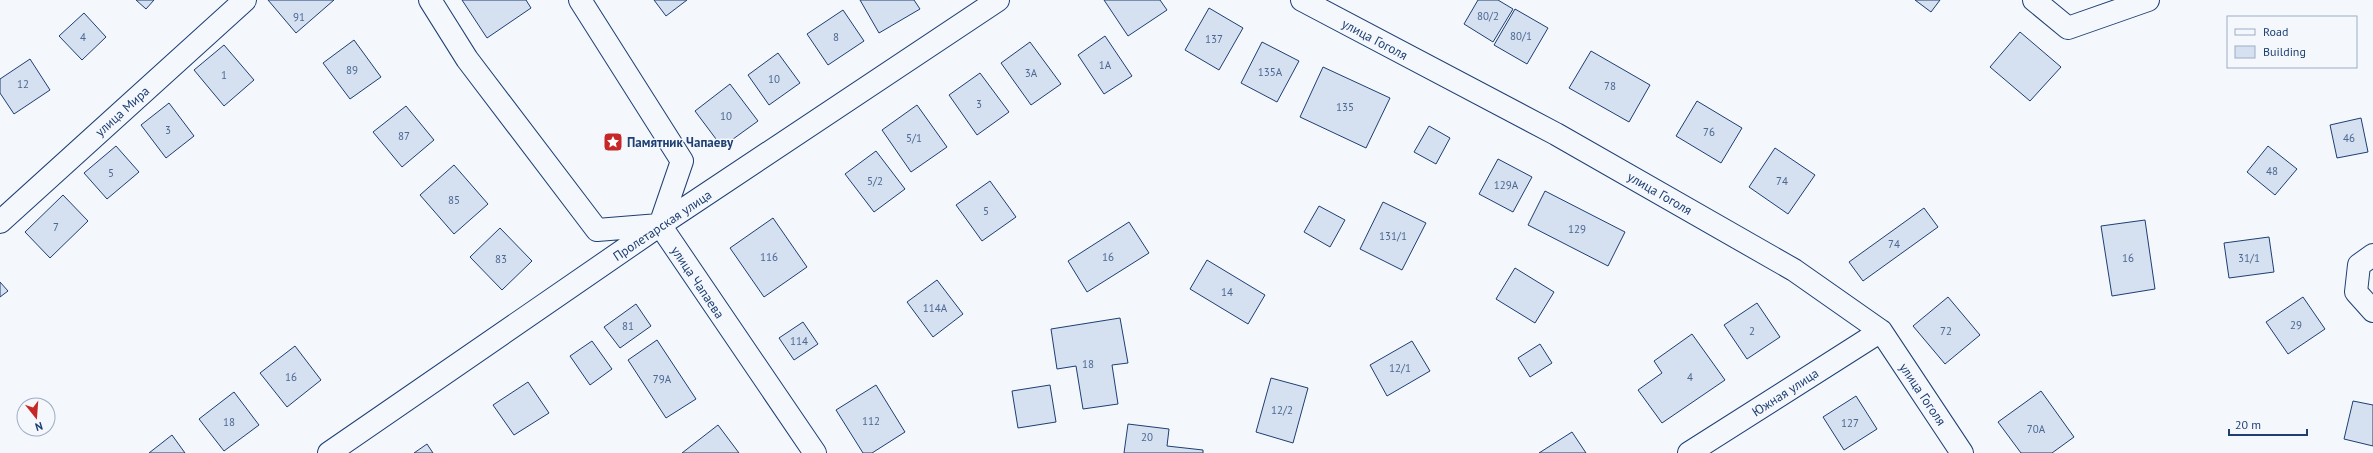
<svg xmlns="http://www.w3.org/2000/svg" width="2373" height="453" viewBox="0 0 2373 453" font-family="'PT Sans',sans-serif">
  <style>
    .building { fill: #d5e0f0; stroke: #1d3f73 }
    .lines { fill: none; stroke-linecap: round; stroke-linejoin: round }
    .minor-casing { stroke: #1d3f73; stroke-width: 24 }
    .minor { stroke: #f4f7fb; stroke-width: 22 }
    .labels { text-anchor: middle; stroke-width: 3; stroke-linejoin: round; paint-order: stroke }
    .number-label { font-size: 11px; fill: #4b6792 }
    .street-label { font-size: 13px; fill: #1d3f73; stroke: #f4f7fb }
    .poi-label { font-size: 13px; font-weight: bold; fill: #1d3f73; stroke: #f4f7fb; text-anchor: start }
  </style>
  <rect width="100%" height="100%" fill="#f4f7fb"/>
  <!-- building -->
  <path class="building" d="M136 0H154L146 9Z
    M268 0H334L296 33Z
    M462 0H526L531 8 487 38Z
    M654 0H687L666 16Z
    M860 0H914L920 9 879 33Z
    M1104 0H1160L1167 10 1128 36Z
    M1478 0H1498L1513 9 1493 42 1464 24Z
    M1915 0H1940L1931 12Z
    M1209 8 1243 28 1219 70 1185 50Z
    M1515 9 1548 28 1527 64 1494 45Z
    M843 10 864 41 828 65 807 34Z
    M84 13 106 37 82 60 59 36Z
    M2020 32 2061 67 2030 101 1990 67Z
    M1105 36 1132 76 1104 94 1078 55Z
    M354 40 381 77 350 99 323 63Z
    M1030 42 1061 84 1031 105 1001 63Z
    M1262 42 1299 61 1277 102 1241 83Z
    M224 45 254 80 224 106 194 70Z
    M1591 51 1650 85 1629 122 1569 88Z
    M778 53 800 83 769 105 748 75Z
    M30 59 50 90 14 114 0 93V79Z
    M1323 67 1390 98 1366 148 1300 117Z
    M980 73 1009 112 977 135 949 95Z
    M730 84 758 121 722 147 695 111Z
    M1697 101 1742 128 1721 163 1676 136Z
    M169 103 194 136 166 158 141 125Z
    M917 105 947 147 911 172 882 130Z
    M406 106 434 140 402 167 373 132Z
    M2361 118 2368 152 2337 158 2330 125Z
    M1429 126 1450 138 1436 164 1414 152Z
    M116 146 139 172 107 199 84 173Z
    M2268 146 2297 169 2275 195 2247 172Z
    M1775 148 1815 175 1788 214 1749 187Z
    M876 151 905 189 874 212 845 174Z
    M1498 159 1532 177 1513 212 1479 194Z
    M454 165 488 204 454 234 420 195Z
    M990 181 1016 217 982 241 956 205Z
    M1545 191 1625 232 1608 266 1528 225Z
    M63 195 88 221 50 258 25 232Z
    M1383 202 1426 223 1402 270 1360 249Z
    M1319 206 1345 220 1330 247 1304 232Z
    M1924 208 1938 227 1863 281 1849 262Z
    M773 218 807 267 764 297 730 248Z
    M2145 220 2155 289 2112 296 2101 226Z
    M1129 222 1149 253 1087 292 1068 261Z
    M500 228 532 261 502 290 470 257Z
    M2269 237 2274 272 2229 278 2224 243Z
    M1207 260 1265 295 1248 324 1190 289Z
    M1515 268 1554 292 1535 323 1496 299Z
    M937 280 963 314 933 337 907 302Z
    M0 282 8 291 0 297Z
    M1948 297 1980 335 1945 364 1913 326Z
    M2303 297 2325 329 2288 354 2266 322Z
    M1757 303 1780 337 1747 359 1724 325Z
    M636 304 651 326 620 348 604 327Z
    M1120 318 1128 363 1112 365 1118 404 1083 409 1076 366 1057 369 1051 329Z
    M803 322 818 344 794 360 779 338Z
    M1692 334 1725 380 1662 423 1638 390 1662 373 1654 361Z
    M657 340 696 399 666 418 628 360Z
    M592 341 612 369 590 385 570 356Z
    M1412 341 1430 371 1387 396 1370 365Z
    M1540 344 1552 363 1530 377 1518 358Z
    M295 346 321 380 287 407 260 373Z
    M1271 378 1308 388 1293 443 1256 432Z
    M528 382 549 413 514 435 493 405Z
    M876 385 905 432 872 453H863L836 410Z
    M1050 385 1056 422 1018 428 1012 391Z
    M2041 391 2074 437 2052 453H2021L1998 422Z
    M234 392 259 425 224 451 199 419Z
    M1856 396 1877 429 1844 450 1823 417Z
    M2353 401 2373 405V446L2344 439Z
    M1128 424 1169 429 1167 446 1203 450V453H1124Z
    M718 425 739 453H682Z
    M1572 432 1586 453H1539Z
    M172 435 185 453H149Z
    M427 444 433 453H414Z"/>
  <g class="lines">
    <defs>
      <path id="minor" d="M430 0 467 59 597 230 659 225
        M580 0 682 161 660 225
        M1302 0 1556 134 1794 270 1881 331 1962 453
        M2034 0 2068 28 2148 0
        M0 222 245 0
        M660 225 815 453
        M2373 255 2359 265 2356 292 2373 311
        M329 453 660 225 998 0
        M1689 453 1881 331"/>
    </defs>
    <!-- minor casing -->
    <use href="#minor" class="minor-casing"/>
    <!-- minor -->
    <use href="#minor" class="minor"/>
  </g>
  <!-- icons -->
  <defs>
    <symbol id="sight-square" viewBox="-11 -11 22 22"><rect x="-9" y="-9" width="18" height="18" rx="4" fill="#c62828" stroke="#f4f7fb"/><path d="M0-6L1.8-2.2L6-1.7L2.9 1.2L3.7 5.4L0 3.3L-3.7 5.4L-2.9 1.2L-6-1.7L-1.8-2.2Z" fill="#fff"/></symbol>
  </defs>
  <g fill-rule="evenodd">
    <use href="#sight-square" x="602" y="131" width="22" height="22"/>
  </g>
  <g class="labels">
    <!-- number labels -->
    <g class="number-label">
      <text x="1488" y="20">80/2</text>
      <text x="299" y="21">91</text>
      <text x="1521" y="40">80/1</text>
      <text x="83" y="41">4</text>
      <text x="836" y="41">8</text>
      <text x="1214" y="43">137</text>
      <text x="1105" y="69">1А</text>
      <text x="352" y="74">89</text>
      <text x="1270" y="76">135А</text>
      <text x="1031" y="77">3А</text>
      <text x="224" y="79">1</text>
      <text x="774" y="83">10</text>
      <text x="23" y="88">12</text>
      <text x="1610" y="90">78</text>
      <text x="979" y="108">3</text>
      <text x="1345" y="111">135</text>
      <text x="726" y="120">10</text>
      <text x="168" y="134">3</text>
      <text x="1709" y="136">76</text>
      <text x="404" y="140">87</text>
      <text x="914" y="142">5/1</text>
      <text x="2349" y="142">46</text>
      <text x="2272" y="175">48</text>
      <text x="111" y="177">5</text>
      <text x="875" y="185">5/2</text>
      <text x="1782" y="185">74</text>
      <text x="1506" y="189">129А</text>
      <text x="454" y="204">85</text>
      <text x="986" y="215">5</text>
      <text x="56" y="231">7</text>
      <text x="1577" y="233">129</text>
      <text x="1393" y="240">131/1</text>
      <text x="1894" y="248">74</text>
      <text x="769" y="261">116</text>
      <text x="1108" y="261">16</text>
      <text x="2128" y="262">16</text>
      <text x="2249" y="262">31/1</text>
      <text x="501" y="263">83</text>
      <text x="1227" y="296">14</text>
      <text x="935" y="312">114А</text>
      <text x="2296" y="329">29</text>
      <text x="628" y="330">81</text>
      <text x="1752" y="335">2</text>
      <text x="1946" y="335">72</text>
      <text x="799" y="345">114</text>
      <text x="1088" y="368">18</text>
      <text x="1400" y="372">12/1</text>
      <text x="291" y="381">16</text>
      <text x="1690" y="381">4</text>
      <text x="662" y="383">79А</text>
      <text x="1282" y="414">12/2</text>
      <text x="871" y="425">112</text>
      <text x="229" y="426">18</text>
      <text x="1850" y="427">127</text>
      <text x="2036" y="433">70А</text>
      <text x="1147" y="441">20</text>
    </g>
    <!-- street labels -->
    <g class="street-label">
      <text transform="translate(1375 39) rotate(28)" y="5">улица Гоголя</text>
      <text transform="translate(122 111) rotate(-42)" y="5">улица Мира</text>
      <text transform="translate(1660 193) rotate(30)" y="5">улица Гоголя</text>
      <text transform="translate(662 225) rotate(-34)" y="5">Пролетарская улица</text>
      <text transform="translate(698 282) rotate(56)" y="5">улица Чапаева</text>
      <text transform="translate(1785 392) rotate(-33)" y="5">Южная улица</text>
      <text transform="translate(1923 394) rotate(56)" y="5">улица Гоголя</text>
    </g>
    <!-- poi labels -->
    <g class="poi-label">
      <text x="627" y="147">Памятник Чапаеву</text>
    </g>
  </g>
  <!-- legend -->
  <rect x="2227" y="16" width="130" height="52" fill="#f4f7fb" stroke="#9eadc5"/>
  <rect x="2235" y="29" width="20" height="6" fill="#f4f7fb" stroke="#9eadc5"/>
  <text x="2263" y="36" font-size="12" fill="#1d3f73">Road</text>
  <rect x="2235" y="46" width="20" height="12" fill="#d5e0f0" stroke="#9eadc5"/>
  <text x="2263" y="56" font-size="12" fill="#1d3f73">Building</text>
  <!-- north arrow -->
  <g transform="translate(36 417) rotate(163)"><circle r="19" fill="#f4f7fb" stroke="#9eadc5"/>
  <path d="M0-3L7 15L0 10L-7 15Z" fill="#c62828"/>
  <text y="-6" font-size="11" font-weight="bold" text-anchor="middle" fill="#1d3f73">N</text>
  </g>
  <!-- scale -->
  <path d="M2229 429v6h78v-6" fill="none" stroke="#1d3f73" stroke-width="2"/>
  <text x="2235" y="429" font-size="12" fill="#1d3f73" stroke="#f4f7fb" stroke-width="3" paint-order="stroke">20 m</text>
</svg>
